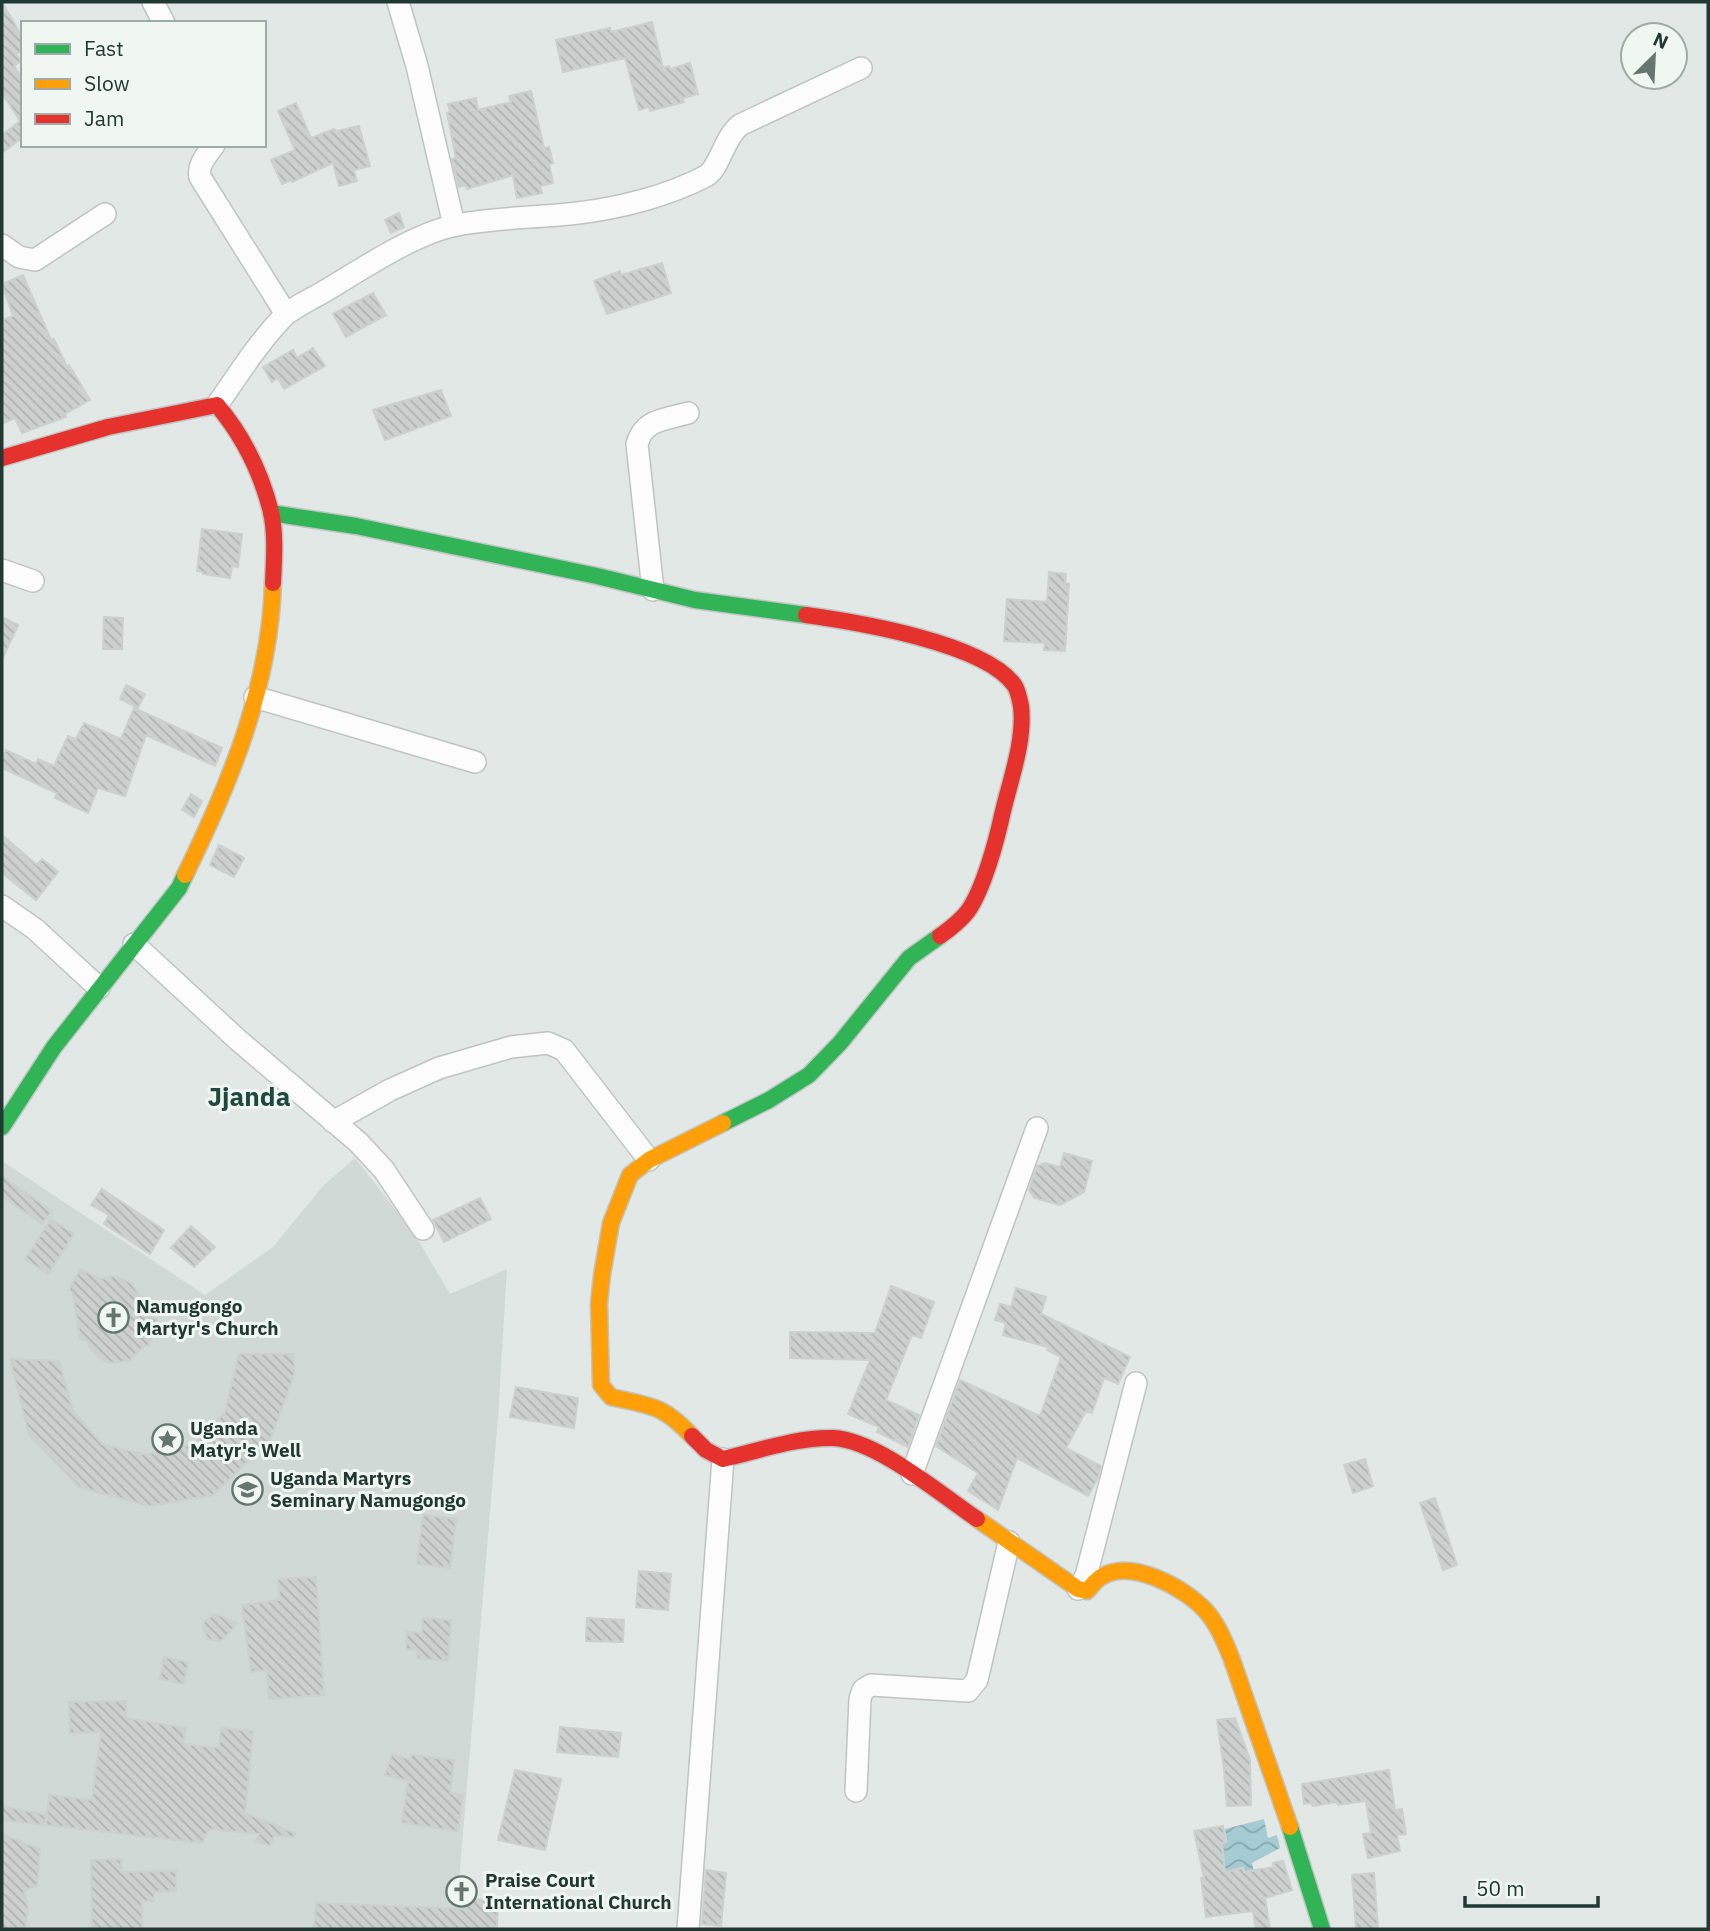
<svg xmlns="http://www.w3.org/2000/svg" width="1710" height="1931" viewBox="0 0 1710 1931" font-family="'IBM Plex Sans',sans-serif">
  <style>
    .built { fill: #d0d9d5 }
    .water { fill: url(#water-waves) }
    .building { fill: url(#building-back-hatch); stroke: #cbd1ce; stroke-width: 2 }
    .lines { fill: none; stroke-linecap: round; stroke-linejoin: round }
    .street-casing { stroke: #bfc4c2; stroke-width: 24 }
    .fast-casing { stroke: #bec5c2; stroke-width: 19 }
    .slow-casing { stroke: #bec5c2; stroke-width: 19 }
    .jam-casing { stroke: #bec5c2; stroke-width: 19 }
    .street { stroke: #fbfcfb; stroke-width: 21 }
    .fast { stroke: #30b455; stroke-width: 16 }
    .slow { stroke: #ff9f0a; stroke-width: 16 }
    .jam { stroke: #e5322d; stroke-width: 16 }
    .labels { text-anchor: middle; stroke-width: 6; stroke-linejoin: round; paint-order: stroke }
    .poi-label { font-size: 19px; font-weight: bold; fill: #223833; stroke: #f0f7f3; text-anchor: start }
    .district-label { font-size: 26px; font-weight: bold; fill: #1f493f; stroke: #f0f7f3 }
  </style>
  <defs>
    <pattern id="water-waves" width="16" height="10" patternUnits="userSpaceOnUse" patternTransform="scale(1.75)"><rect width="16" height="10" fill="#a5ccd3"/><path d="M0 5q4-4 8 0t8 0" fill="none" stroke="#86a7ac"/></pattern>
    <pattern id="building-back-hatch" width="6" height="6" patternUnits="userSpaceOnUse" patternTransform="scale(1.75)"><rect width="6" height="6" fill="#ccd1cf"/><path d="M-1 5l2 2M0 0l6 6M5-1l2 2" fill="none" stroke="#afb4b2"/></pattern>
  </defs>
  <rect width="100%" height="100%" fill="#e2e8e5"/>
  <!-- built -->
  <path class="built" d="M355 1158 415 1235 450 1294 507 1269 498 1417 455 1929H2V1161L205 1295 273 1247 323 1186Z"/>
  <!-- water -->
  <path class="water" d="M1264 1819 1268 1838 1277 1835 1280 1848 1252 1863 1254 1872 1245 1873 1244 1867 1234 1869 1235 1876H1226L1222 1844 1227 1842 1225 1829Z"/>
  <!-- building -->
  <path class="building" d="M2 2 23 38V50L16 54 21 61 14 66 23 79V137L2 153V135L20 121 2 93Z
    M652 22 663 68 669 66 670 69 690 63 698 94 683 98 684 102 650 111 649 107 639 110 625 58 563 72 556 40 610 28 611 32Z
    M531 91 544 148 549 147 553 163 549 164 553 183 540 186 542 193 517 198 513 175 467 189 466 185 459 187 452 159 456 158 447 113 450 112 448 104 476 98 478 110 511 102 509 96Z
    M296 103 311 138 334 129 336 131 359 126 370 166 354 170 357 181 339 186 333 163 292 182 291 180 282 184 271 160 295 150 278 111Z
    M399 213 404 227 391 233 385 220Z
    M662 263 671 293 607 314 594 281 620 271 621 275Z
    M23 275 51 340 54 339 67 367 69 365 90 400 65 414 66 417 22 433 15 418 2 424V320L13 316 2 284Z
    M373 293 386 315 346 337 333 314Z
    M313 348 325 366 284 389 278 378 272 382 263 367 293 350 297 358Z
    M441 390 451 416 385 440 373 410Z
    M202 529 242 534 238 567 232 566 230 578 203 574V572L197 571Z
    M1049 572 1066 574 1065 583 1069 584 1065 651 1044 650 1045 643 1004 641 1007 599 1047 602Z
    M2 617 18 625 2 660Z
    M104 617 123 618 122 649H103Z
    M126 685 145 694 138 708 120 699Z
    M134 708 222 748 215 766 146 735 125 796 98 788 88 813 55 798 57 793 2 768V760L6 750 36 764 38 759 54 766 68 736 76 739 84 723 121 739Z
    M191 794 202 801 194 817 182 810Z
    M2 835 37 865 42 859 58 872 36 900 2 873Z
    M219 845 244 858 234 877 210 865Z
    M1064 1153 1092 1161 1084 1192 1060 1205 1034 1198 1029 1190 1037 1166 1045 1163 1060 1167Z
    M2 1176 52 1211 42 1224 2 1196Z
    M102 1189 164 1230 150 1254 104 1224 109 1215 91 1205Z
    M480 1198 491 1219 444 1242 433 1220Z
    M51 1219 74 1234 48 1274 25 1259Z
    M191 1226 215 1247 194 1267 171 1248Z
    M80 1269 100 1279 115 1276 131 1283 140 1296 141 1314 157 1319 149 1346 145 1345 130 1360 114 1363 105 1361 92 1351 87 1340 80 1339 73 1293 69 1290Z
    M891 1286 934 1302 921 1338 912 1335 886 1400 919 1415 908 1447 877 1432 879 1427 848 1414 870 1360 790 1358V1332L875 1333Z
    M1016 1288 1046 1297 1041 1314 1130 1357 1118 1384 1104 1378 1092 1413 1086 1411 1066 1448 1101 1466 1098 1478 1088 1496 1017 1458 998 1510 968 1491 978 1473 936 1446 960 1380 1040 1416 1061 1357 1047 1350 1048 1347 1003 1335 1006 1323 995 1320 1000 1304 1011 1307Z
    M239 1354H294V1376L270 1440 213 1495 149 1506 79 1487 29 1435 10 1359 59 1361 73 1411 102 1444 146 1455 194 1444 225 1412Z
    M516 1387 578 1398 574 1428 510 1417Z
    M1365 1459 1373 1486 1353 1493 1344 1465Z
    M1435 1498 1457 1565 1443 1570 1420 1503Z
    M423 1515 456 1519 450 1568 417 1564Z
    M639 1571 671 1574 668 1610 636 1607Z
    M316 1577 324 1695 269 1699 267 1670 251 1672 242 1605 280 1600 278 1579Z
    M213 1615H219L237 1623 225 1638 220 1641 208 1639 203 1628 204 1622Z
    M423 1618 451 1620 448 1661 417 1658 418 1650 406 1649 407 1632 422 1633Z
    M587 1618 624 1620 623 1642 586 1641Z
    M164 1657 188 1662 184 1684 160 1679Z
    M126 1701V1718L186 1728 183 1744 219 1748 221 1728 253 1731 245 1813 295 1833 294 1837 274 1835 270 1846 256 1841 259 1834 209 1829 202 1843 46 1825 49 1795 92 1800 101 1732 70 1733 69 1702Z
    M1235 1718 1250 1760 1251 1805 1227 1806 1224 1769 1217 1720Z
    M560 1727 621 1733 618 1757 557 1752Z
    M392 1754 411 1760V1755L454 1760 450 1793 463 1795 458 1831 402 1823 408 1781 385 1775Z
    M515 1770 561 1779 545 1850 498 1840Z
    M1389 1770 1395 1810 1402 1809 1406 1834 1397 1835 1400 1851 1368 1858 1363 1834 1371 1833 1366 1801 1338 1805 1337 1802 1313 1806 1312 1803 1304 1804 1302 1784Z
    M2 1806 46 1815 44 1825 2 1820Z
    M1223 1826 1226 1842 1222 1843 1225 1872 1243 1868 1244 1872 1274 1867 1273 1863 1283 1861 1292 1890 1265 1898 1270 1929H1256L1253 1911 1206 1917 1201 1878H1204L1194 1831Z
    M2 1834 40 1849 37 1885 24 1891 28 1907 25 1929H2Z
    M121 1859V1872L176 1871V1891L154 1892V1901H142V1929H92L91 1860Z
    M706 1870 726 1873 721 1926 702 1924Z
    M1374 1873 1378 1929H1356L1352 1875Z
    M466 1899 498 1900 497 1929H314L316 1903 465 1909Z"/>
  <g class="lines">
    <defs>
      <path id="street" d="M153 2 164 23
        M398 2 417 66 454 225
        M214 145C207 155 197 165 200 177L286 314
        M2 245 19 257 35 260 105 214
        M217 405C238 375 258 343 284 316 295 306 312 299 325 291 362 269 415 233 457 225 497 217 538 218 578 213 620 208 668 196 706 176 720 168 723 139 740 125L861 68
        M2 570 33 581
        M653 590 637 444C644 419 664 420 688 413
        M255 697 475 762
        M2 906 35 929 99 988
        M134 944 238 1040 358 1142 384 1170 423 1229
        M333 1122 390 1090 439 1068 511 1047 548 1043 564 1050 649 1160
        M912 1474 1037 1128
        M1078 1589 1086 1576 1136 1383
        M856 1791 860 1699 863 1690 871 1685 968 1691 977 1680 1009 1542
        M688 1929 723 1459"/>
      <path id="fast" d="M271 513 356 526 597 576 695 600 806 615
        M723 1123 769 1100 809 1075 840 1043 909 958 940 936
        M2 1127 54 1047 179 888 185 875
        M1290 1827 1322 1929"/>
      <path id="slow" d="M185 875C230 783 270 687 273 583
        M692 1436C662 1404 650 1406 611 1397L601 1385 599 1303 602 1275 611 1223 630 1175 649 1160 723 1123
        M977 1519 1078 1589 1087 1591C1092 1586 1096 1579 1103 1576 1132 1559 1185 1588 1205 1610 1217 1623 1224 1640 1231 1657L1290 1827"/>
      <path id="jam" d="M2 458 108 427 217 405C243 436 261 472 271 512 276 535 274 560 273 583
        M806 615C856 622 986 643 1015 686 1018 691 1020 701 1021 706 1025 740 1011 778 1003 811 997 839 984 888 968 911 961 920 950 929 940 936
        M692 1436 706 1450 723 1459C758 1451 797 1437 833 1438 877 1440 940 1494 977 1519"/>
    </defs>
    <!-- street casing -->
    <use href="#street" class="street-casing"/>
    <!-- fast casing -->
    <use href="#fast" class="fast-casing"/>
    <!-- slow casing -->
    <use href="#slow" class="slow-casing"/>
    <!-- jam casing -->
    <use href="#jam" class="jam-casing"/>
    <!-- street -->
    <use href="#street" class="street"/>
    <!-- fast -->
    <use href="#fast" class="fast"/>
    <!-- slow -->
    <use href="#slow" class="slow"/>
    <!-- jam -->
    <use href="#jam" class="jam"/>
  </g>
  <!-- icons -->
  <defs>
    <symbol id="church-ring" viewBox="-11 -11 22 22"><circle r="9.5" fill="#f0f7f3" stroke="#657671" stroke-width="1.5"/><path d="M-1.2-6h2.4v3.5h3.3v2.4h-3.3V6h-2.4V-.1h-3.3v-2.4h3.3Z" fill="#657671"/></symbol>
    <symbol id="sight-ring" viewBox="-11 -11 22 22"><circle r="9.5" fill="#f0f7f3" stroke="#657671" stroke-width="1.5"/><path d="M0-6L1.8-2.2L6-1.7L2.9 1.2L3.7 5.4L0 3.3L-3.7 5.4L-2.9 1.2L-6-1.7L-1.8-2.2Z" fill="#657671"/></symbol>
    <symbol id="university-ring" viewBox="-11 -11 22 22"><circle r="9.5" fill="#f0f7f3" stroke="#657671" stroke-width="1.5"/><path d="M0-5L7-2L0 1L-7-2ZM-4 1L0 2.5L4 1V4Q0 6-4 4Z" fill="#657671"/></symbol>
  </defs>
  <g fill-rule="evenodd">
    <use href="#church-ring" x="96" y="1300" width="35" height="35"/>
    <use href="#sight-ring" x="150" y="1422" width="35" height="35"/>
    <use href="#university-ring" x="230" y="1472" width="35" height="35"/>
    <use href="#church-ring" x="444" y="1874" width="35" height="35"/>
  </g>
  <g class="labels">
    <!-- poi labels -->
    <g class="poi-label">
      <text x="136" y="1313">Namugongo<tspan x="136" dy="22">Martyr's Church</tspan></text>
      <text x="190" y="1435">Uganda<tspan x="190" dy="22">Matyr's Well</tspan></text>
      <text x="270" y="1485">Uganda Martyrs<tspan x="270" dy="22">Seminary Namugongo</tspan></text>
      <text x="485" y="1887">Praise Court<tspan x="485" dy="22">International Church</tspan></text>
    </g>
    <!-- district labels -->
    <g class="district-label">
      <text x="249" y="1106">Jjanda</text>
    </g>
  </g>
  <!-- border -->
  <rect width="1710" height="1931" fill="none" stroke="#223833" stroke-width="7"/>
  <!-- legend -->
  <rect x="21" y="21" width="245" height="126" fill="#f0f7f3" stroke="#9eaba6" stroke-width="2"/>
  <rect x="35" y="44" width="35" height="10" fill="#30b455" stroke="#9eaba6" stroke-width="2"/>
  <text x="84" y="56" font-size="21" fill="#223833">Fast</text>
  <rect x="35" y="79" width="35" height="10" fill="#ff9f0a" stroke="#9eaba6" stroke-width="2"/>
  <text x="84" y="91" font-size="21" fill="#223833">Slow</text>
  <rect x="35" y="114" width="35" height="10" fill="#e5322d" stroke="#9eaba6" stroke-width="2"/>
  <text x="84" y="126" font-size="21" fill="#223833">Jam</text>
  <!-- north arrow -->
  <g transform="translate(1654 56) rotate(24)"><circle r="33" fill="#f0f7f3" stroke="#9eaba6" stroke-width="2"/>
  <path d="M0-5L12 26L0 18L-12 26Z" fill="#657671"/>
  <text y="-10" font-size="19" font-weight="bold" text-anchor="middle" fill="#223833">N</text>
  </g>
  <!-- scale -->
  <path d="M1465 1896v10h133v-10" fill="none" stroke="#223833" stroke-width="3.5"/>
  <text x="1476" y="1896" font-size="21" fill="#223833" stroke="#f0f7f3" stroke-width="5" paint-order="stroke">50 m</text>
</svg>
